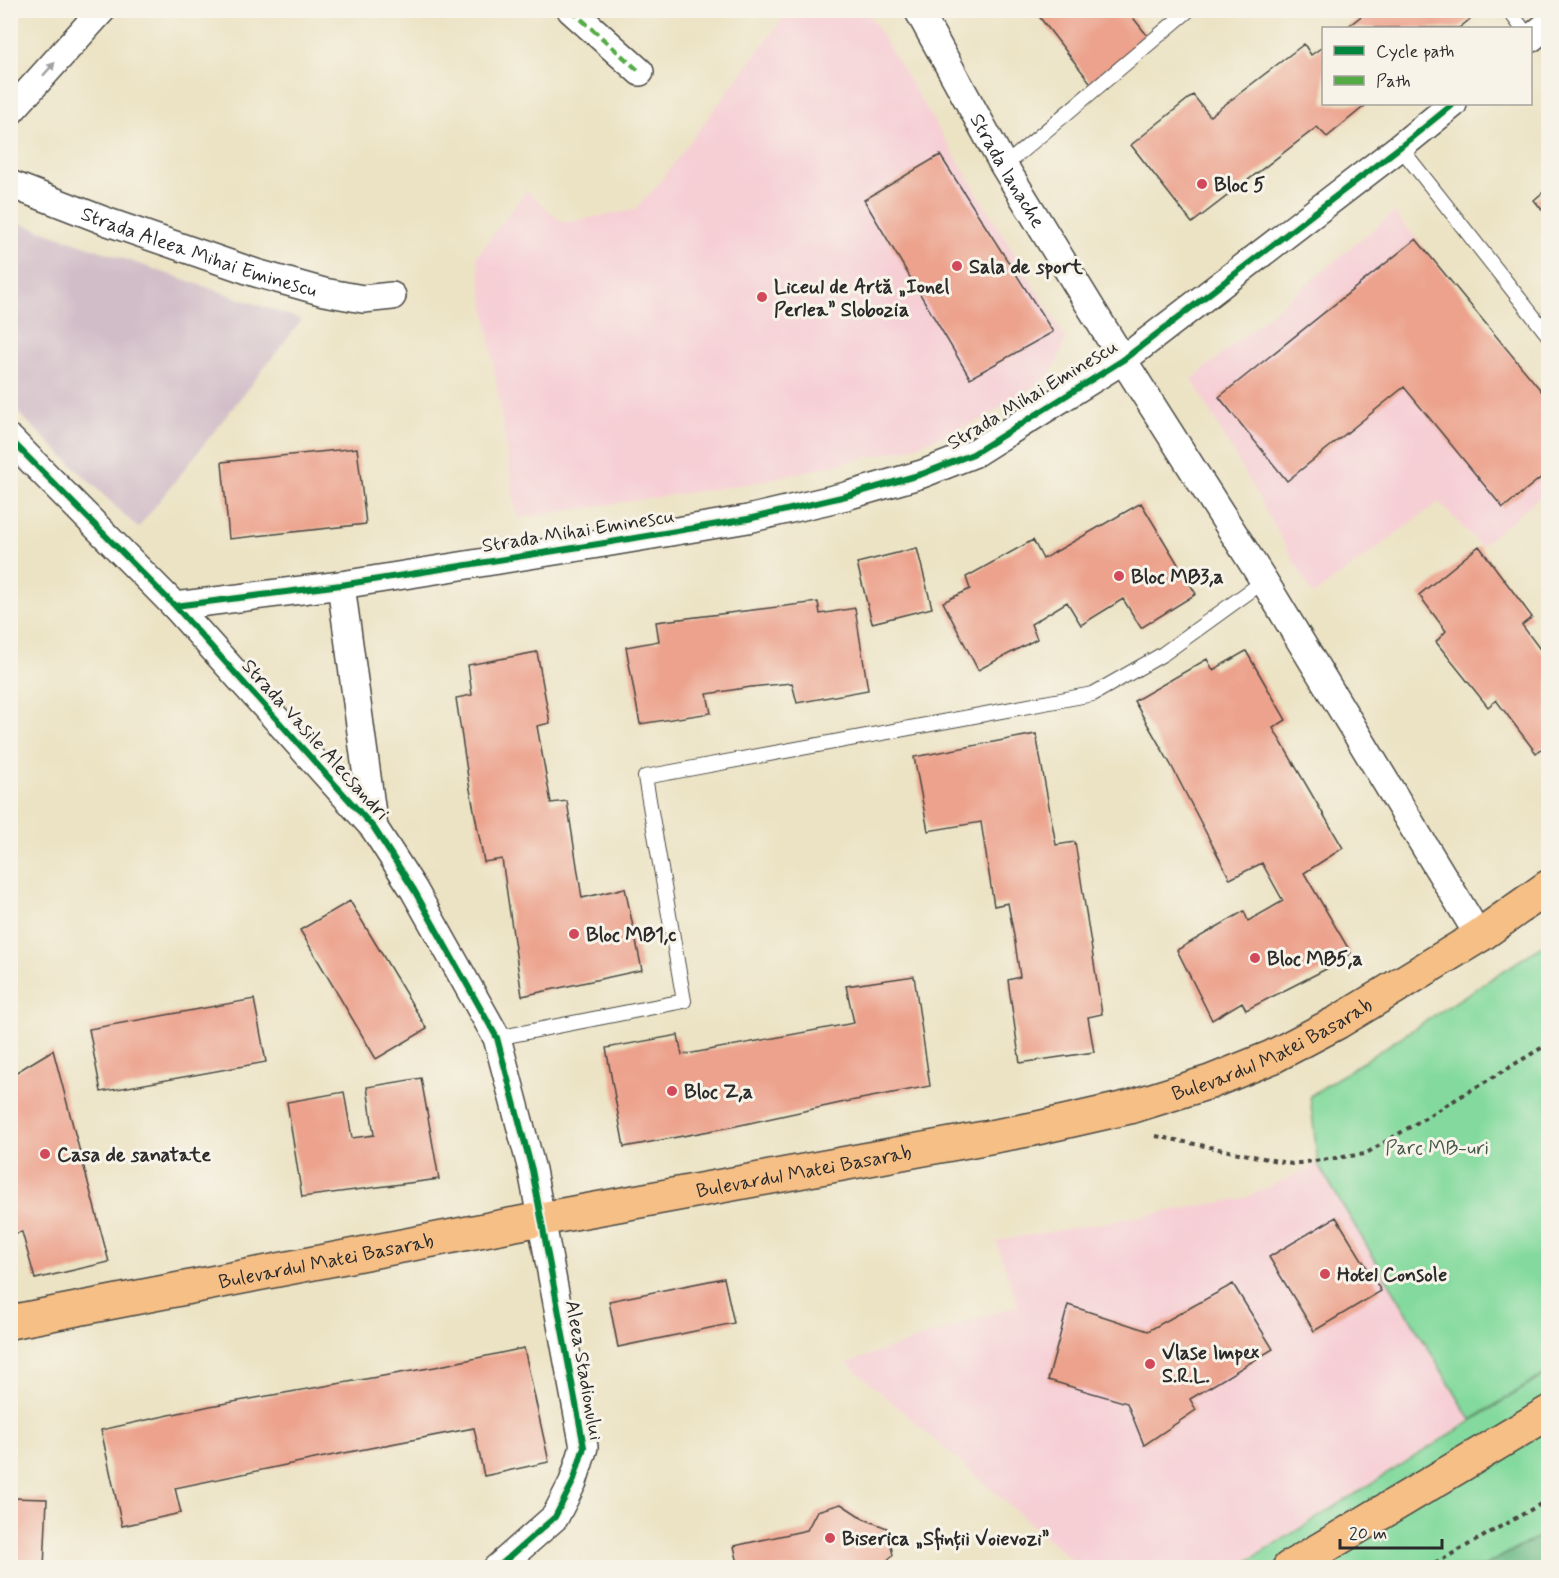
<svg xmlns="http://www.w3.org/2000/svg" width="1559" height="1578" viewBox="0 0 1559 1578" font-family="Mynerve,sans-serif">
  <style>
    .built { fill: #f6cfd5 }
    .industrial { fill: #d1bdc8 }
    .green { fill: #84da9e; stroke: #588264; stroke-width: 1.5 }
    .forest { fill: #6bba85; stroke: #4b7258; stroke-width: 1.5 }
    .building { fill: #eca28c }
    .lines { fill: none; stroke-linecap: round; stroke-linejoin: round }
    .service-casing { stroke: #484742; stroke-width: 16 }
    .minor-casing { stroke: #484742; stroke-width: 30 }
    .primary-casing { stroke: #484742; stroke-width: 36 }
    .trunk-casing { stroke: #484742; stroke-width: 36 }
    .path { stroke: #484742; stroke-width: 4; stroke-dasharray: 4.5 4.5; stroke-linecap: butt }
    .service { stroke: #fff; stroke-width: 14 }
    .minor { stroke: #fff; stroke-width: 27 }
    .primary { stroke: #f5bf86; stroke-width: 33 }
    .trunk { stroke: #f5bf86; stroke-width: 33 }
    .quiet { stroke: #54ab44; stroke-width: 4.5; stroke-dasharray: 9 4.5; stroke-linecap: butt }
    .cycleway-casing { stroke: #f7f3e8; stroke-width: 10 }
    .cycleway { stroke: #00873e; stroke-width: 6 }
    .oneway { fill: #a0a0a0 }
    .poi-dot { fill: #d1495b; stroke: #f7f3e8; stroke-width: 2 }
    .labels { text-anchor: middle; stroke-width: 6; stroke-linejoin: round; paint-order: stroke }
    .street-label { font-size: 20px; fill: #2b2b2b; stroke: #f7f3e8 }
    .poi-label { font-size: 20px; font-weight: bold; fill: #2b2b2b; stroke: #f7f3e8; text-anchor: start }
    .park-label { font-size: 20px; fill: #415748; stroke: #f7f3e8 }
  </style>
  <rect width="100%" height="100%" fill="#f7f3e8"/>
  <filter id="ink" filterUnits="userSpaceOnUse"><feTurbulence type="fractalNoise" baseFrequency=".0167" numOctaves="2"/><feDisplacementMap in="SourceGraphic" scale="12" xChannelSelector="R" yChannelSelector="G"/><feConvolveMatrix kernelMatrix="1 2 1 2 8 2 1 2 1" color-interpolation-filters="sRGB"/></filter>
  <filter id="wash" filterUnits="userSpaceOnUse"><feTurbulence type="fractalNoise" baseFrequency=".008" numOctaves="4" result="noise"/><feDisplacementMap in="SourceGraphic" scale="24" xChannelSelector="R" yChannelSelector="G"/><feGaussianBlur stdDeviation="1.35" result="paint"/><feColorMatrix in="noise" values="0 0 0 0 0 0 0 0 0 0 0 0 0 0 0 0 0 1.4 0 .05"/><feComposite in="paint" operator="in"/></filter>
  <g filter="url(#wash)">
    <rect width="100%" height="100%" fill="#ece3c4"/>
    <!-- built -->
    <path class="built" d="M788 11H867L1066 339 1057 362 1047 378 983 419 911 448 753 483 517 518 477 256 526 190 563 223 634 210 656 187Z
      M1394 212 1548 399V490L1481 546 1439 502 1313 595 1192 379Z
      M1318 1164 1471 1420 1236 1567H1080L847 1363 1018 1305 996 1241 1245 1198Z"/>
    <!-- industrial -->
    <path class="industrial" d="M11 220 302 320 138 528 11 406Z"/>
    <!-- green -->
    <path class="green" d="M1548 942V1372L1471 1420 1318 1164 1310 1096Z
      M1548 1373V1532L1482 1567 1237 1568Z"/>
    <!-- forest -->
    <path class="forest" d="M1548 1532V1567H1482Z"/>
    <g id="blocks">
      <!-- building -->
      <path class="building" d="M1034 10H1127L1150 39 1093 86Z
        M1369 10H1470L1474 16 1459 28H1346Z
        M1304 44 1311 55 1324 46V104H1367L1327 137 1317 127 1192 223 1131 145 1193 95 1210 116Z
        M940 155 1053 332 970 378 864 200Z
        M1548 188V217L1534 200Z
        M1416 239 1548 399V472L1503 508 1404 387 1287 481 1219 397Z
        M357 448 366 524 229 539 222 462Z
        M1141 503 1196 594 1141 628 1123 599 1081 625 1067 602 1031 624 1037 639 978 670 943 602 970 589 966 577 1033 540 1043 559Z
        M1479 546 1532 617 1522 625 1548 660V744L1536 753 1496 700 1488 707 1436 642 1446 631 1419 595Z
        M917 548 932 608 872 623 857 563Z
        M818 602 820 614 855 608 868 690 797 703 792 683 751 687 707 694 711 713 640 724 626 647 659 641 656 622Z
        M1246 651 1286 720 1273 728 1343 848 1304 873 1351 953 1334 965 1246 1010 1242 1002 1212 1020 1177 950 1244 911 1248 921 1283 901 1262 863 1230 879 1171 765 1134 701 1207 659 1213 670Z
        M537 652 550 723 537 726 551 803 567 801 582 898 625 888 642 970 522 996 502 859 484 862 469 784 456 698 472 695 468 665Z
        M1036 734 1056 845 1075 842 1102 1014 1088 1017 1094 1052 1020 1063 1008 980 1020 977 1014 936 1008 903 994 906 981 822 928 831 914 757Z
        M350 901 427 1029 376 1059 300 930Z
        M914 976 930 1086 845 1102 736 1126 624 1147 606 1048 678 1035 682 1055 854 1023 846 986Z
        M254 999 266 1062 101 1092 89 1029Z
        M53 1050 109 1262 35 1279 22 1232 10 1234V1076Z
        M421 1078 439 1179 302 1197 287 1102 344 1092 352 1138 374 1135 367 1087Z
        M1336 1217 1381 1291 1314 1331 1269 1257Z
        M724 1278 734 1323 618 1347 609 1301Z
        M1233 1284 1273 1349 1190 1399 1196 1410 1144 1445 1127 1403 1048 1380 1068 1305 1148 1331Z
        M524 1348 549 1462 484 1476 474 1428 334 1455 175 1488 181 1513 122 1526 101 1430 210 1406 435 1367Z
        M10 1498 47 1499 44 1568H10Z
        M841 1504 864 1519 887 1528 893 1555 879 1568H739L734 1546 807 1530 817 1511Z"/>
    </g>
  </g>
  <g filter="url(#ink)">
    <use href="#blocks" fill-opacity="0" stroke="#484742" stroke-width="1.5"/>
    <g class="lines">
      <defs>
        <path id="service" d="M1509 10 1522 28
          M1400 147 1548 335
          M1004 166 1189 10
          M497 1038 684 1001 645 777 1093 694 1163 654 1264 581"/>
        <g id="minor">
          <path d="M571 10 640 72"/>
          <path id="s1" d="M918 10 1004 166 1123 360 1264 581 1479 936"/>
          <path d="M1530 39 1548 24"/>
          <path d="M10 112 102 10"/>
          <path id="s2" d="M10 184 108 222 256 273 324 292 363 299 392 296"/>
          <path d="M10 439 175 606 374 828 414 890 497 1038 532 1170 584 1447 573 1482 555 1517 497 1568"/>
          <path d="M341 585 374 828"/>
          <path d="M175 606 341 585 611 542 748 519 846 496 922 474 973 454 1123 360 1400 147 1453 104"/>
        </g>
        <g id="primary">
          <path id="s3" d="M10 1322 541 1219 1033 1129 1130 1107 1210 1082 1272 1057 1338 1022 1479 936 1548 887"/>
        </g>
        <path id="trunk" d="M1289 1568 1548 1413"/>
      </defs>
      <!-- service casing -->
      <use href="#service" class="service-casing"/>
      <!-- minor casing -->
      <use href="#minor" class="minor-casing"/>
      <!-- primary casing -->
      <use href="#primary" class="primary-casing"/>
      <!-- trunk casing -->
      <use href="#trunk" class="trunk-casing"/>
      <!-- path -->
      <path class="path" d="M1156 1136 1292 1164 1365 1154 1548 1044
        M1427 1568 1548 1500"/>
      <!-- service -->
      <use href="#service" class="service"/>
      <!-- minor -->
      <use href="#minor" class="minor"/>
      <!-- primary -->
      <use href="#primary" class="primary"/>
      <!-- trunk -->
      <use href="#trunk" class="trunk"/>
      <!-- quiet -->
      <path class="quiet" d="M571 10 640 72"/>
      <defs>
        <path id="cycleway" d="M10 439 175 606 374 828 414 890 497 1038 532 1170 584 1447 573 1482 555 1517 497 1568
          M175 606 341 585 611 542 748 519 846 496 922 474 973 454 1123 360 1400 147 1453 104"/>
      </defs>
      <!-- cycleway casing -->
      <use href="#cycleway" class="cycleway-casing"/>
      <!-- cycleway -->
      <use href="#cycleway" class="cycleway"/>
    </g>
    <!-- one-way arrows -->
    <defs><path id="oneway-solid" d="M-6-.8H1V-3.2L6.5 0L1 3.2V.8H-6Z" transform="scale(1.5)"/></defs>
    <use class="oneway" href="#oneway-solid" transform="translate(49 69) rotate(-48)"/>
  </g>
  <!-- markers -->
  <g class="poi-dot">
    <circle cx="1202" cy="184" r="6"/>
    <circle cx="957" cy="266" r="6"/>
    <circle cx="762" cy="297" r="6"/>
    <circle cx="1119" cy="576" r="6"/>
    <circle cx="574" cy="934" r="6"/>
    <circle cx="1255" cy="958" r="6"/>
    <circle cx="672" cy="1091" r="6"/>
    <circle cx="45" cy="1154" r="6"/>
    <circle cx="1325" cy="1274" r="6"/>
    <circle cx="1150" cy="1364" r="6"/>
    <circle cx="830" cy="1538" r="6"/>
  </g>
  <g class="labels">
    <!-- street labels -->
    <g class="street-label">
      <text dy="7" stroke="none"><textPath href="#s1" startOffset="184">Strada Ianache</textPath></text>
      <text dy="7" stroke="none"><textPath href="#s2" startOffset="201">Strada Aleea Mihai Eminescu</textPath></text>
      <text transform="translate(1032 394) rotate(-31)" y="7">Strada Mihai Eminescu</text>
      <text transform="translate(578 530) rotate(-9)" y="7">Strada Mihai Eminescu</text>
      <text transform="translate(316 739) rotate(48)" y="7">Strada Vasile Alecsandri</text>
      <text dy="7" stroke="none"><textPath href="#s3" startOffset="1294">Bulevardul Matei Basarab</textPath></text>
      <text dy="7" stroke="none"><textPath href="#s3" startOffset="808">Bulevardul Matei Basarab</textPath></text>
      <text dy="7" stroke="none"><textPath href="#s3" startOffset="322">Bulevardul Matei Basarab</textPath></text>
      <text transform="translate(585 1370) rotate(80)" y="7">Aleea Stadionului</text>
    </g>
    <!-- poi labels -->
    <g class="poi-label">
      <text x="1214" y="191">Bloc 5</text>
      <text x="969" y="273">Sala de sport</text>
      <text x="774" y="293">Liceul de Artă „Ionel<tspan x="774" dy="23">Perlea” Slobozia</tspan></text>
      <text x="1131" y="583">Bloc MB3,a</text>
      <text x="586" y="941">Bloc MB1,c</text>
      <text x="1267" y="965">Bloc MB5,a</text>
      <text x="684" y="1098">Bloc Z,a</text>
      <text x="57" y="1161">Casa de sanatate</text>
      <text x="1337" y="1281">Hotel Console</text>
      <text x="1162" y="1359">Vlase Impex<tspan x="1162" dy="23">S.R.L.</tspan></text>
      <text x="842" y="1545">Biserica „Sfinții Voievozi”</text>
    </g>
    <!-- park labels -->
    <g class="park-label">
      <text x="1437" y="1154">Parc MB-uri</text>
    </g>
  </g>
  <!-- margin -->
  <rect width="1559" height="1578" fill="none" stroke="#f7f3e8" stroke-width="36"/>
  <!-- legend -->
  <rect x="1322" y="27" width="210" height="78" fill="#f7f3e8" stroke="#a5a39c" stroke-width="1.5"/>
  <rect x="1334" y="46" width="30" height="9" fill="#00873e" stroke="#a5a39c" stroke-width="1.5"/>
  <text x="1376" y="57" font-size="18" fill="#2b2b2b">Cycle path</text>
  <rect x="1334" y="76" width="30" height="9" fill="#54ab44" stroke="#a5a39c" stroke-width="1.5"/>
  <text x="1376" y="87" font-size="18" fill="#2b2b2b">Path</text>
  <!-- scale -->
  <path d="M1340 1539v9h102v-9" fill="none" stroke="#2b2b2b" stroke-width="3"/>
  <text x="1349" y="1539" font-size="18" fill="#2b2b2b" stroke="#f7f3e8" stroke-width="4.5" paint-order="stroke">20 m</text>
</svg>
